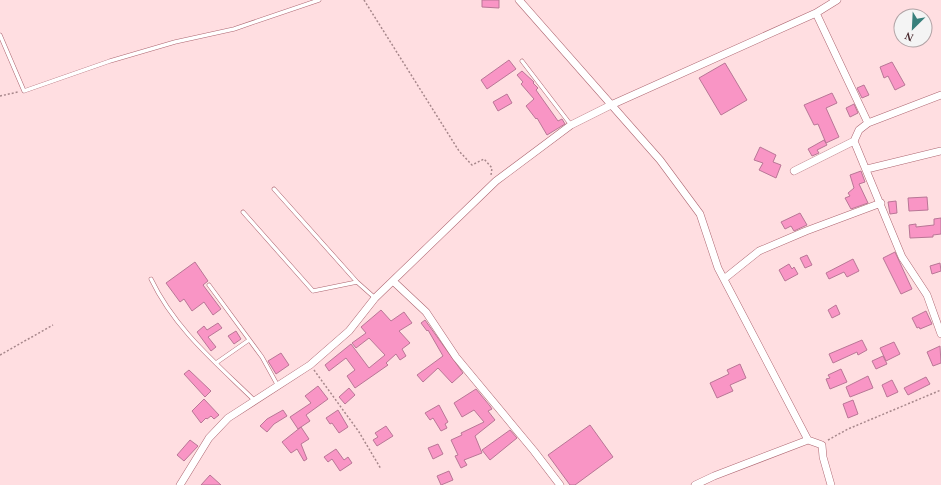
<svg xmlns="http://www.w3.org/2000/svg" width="941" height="485" viewBox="0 0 941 485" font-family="'Times New Roman',serif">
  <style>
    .building { fill: #f995c5; stroke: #b97696 }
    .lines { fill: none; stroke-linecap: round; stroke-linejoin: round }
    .lane-casing { stroke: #ad6671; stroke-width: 4.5 }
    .street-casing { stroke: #ad6671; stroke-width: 8 }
    .path { stroke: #a7878b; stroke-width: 1.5; stroke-dasharray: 2 2; stroke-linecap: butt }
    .lane { stroke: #fff; stroke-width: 3.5 }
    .street { stroke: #fff; stroke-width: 7 }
  </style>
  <rect width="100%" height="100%" fill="#ffdee1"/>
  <!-- building -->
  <path class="building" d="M482 0H499V8L482 7Z
    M509 60 516 69 487 89 481 80Z
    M892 62 905 85 895 90 888 76 884 78 880 67Z
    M725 63 747 100 721 115 699 78Z
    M522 71 534 82 533 83 538 88 536 90 558 121 562 119 565 124 547 135 537 118 536 119 526 106 534 99 521 84 523 82 517 75Z
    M864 85 869 95 862 98 857 88Z
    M832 93 837 103 826 108 839 137 826 143 818 124 814 125 804 105Z
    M507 94 512 103 498 111 493 102Z
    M854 104 858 113 850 117 846 108Z
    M824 140 827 145 817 150 819 153 812 156 808 149Z
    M760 147 776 155 773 162 781 165 776 178 759 170 763 163 754 160Z
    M861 171 865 182 859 184 868 203 851 209 845 198 850 196 848 193 854 188 850 175Z
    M927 197 928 210 909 211 908 198Z
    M896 201 897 213 890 214 888 202Z
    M800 213 807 225 794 231 791 226 785 229 781 222Z
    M941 218V234L933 235V237L910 238 909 225 916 224V227L934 225V219Z
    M895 252 912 289 901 294 883 258Z
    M807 255 812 265 805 268 800 258Z
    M853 259 859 271 847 277 844 272 829 279 826 273Z
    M195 262 208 281 203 285 221 309 213 315 204 302 192 311 184 299 180 302 166 283Z
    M940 263 941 271 932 274 930 266Z
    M789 264 792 269 794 267 798 274 785 281 779 270Z
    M836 305 840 314 832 318 828 310Z
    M381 310 391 321 404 312 412 323 399 331 410 343 402 349 406 356 400 360 396 354 386 363 388 365 355 388 347 376 355 370 346 358 329 371 325 365 351 344 369 368 385 355 369 338 356 348 352 343 366 333 361 327Z
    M926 311 932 324 920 329 919 327 917 328 912 318Z
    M425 320 463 373 452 383 438 368 423 382 417 375 443 356 428 330 427 331 421 323Z
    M218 323 222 328 208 337 216 347 211 351 197 332 204 326 207 330Z
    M236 331 241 339 234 344 228 336Z
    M862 340 867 350 858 355 857 352 833 363 829 354Z
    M894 342 900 354 886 361 880 348Z
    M940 346 941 363 933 366 927 352Z
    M281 353 289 365 276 374 268 361Z
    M883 356 887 364 876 369 872 361Z
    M740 364 746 378 730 385 733 391 717 398 710 383 729 374 727 370Z
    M841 369 847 382 830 389 826 379 830 378 828 375Z
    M189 370 211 391 205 397 184 374Z
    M868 376 873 388 850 397 846 387Z
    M926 377 930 384 908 395 904 388Z
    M892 380 898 392 887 397 882 385Z
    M318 386 328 399 306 415 310 421 298 429 290 417 311 403 305 396Z
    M349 388 355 395 345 404 339 397Z
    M476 389 490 406 492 409 488 411 495 420 475 436 482 453 464 460 467 465 461 468 455 456 458 455 451 440 462 435 461 433 484 422 474 410 462 417 454 403Z
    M204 399 219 415 214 419 211 416 207 419 206 418 201 423 192 411Z
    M853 400 858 414 848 418 843 404Z
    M439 405 448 422 445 424 447 428 441 431 433 418 430 420 425 413Z
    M283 410 287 416 274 424 267 432 260 426 267 419Z
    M338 410 348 427 339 433 332 423 330 424 326 418Z
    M590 425 613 457 575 485H570L548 455Z
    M386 426 393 436 377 446 373 440 378 437 375 433Z
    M301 427 309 439 301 444 307 459 304 461 297 449 291 453 282 442Z
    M510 430 517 438 490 460 482 450Z
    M190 440 198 446 184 461 177 455Z
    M438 444 443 454 433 459 428 448Z
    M336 449 344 460 348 457 352 463 340 471 332 459 328 462 324 457Z
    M449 471 453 480 441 485 437 476Z
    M210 475 221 485H201Z"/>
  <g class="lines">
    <defs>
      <path id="lane" d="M0 35 24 91 110 61 175 42 234 29 319 0
        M522 61 571 125
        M274 189 357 282 375 298
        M243 212 313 291 357 282
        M151 279C175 329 215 362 254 400
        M209 285 262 357 278 386
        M216 363 249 340"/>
      <path id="street" d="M519 0 660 160 700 214 718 268 808 440 822 445 823 457 831 485
        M816 13 868 123 859 130 854 141 902 257 927 295 941 334
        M868 123 941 95
        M867 169 941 151
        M794 171 854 141
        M724 279 759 251 806 231 881 203
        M393 281 426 312 456 357 534 451 560 485
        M180 485 209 438 228 418 310 365 349 331 375 298 496 181 571 125 611 105 816 13 837 0
        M695 485 714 476 808 440"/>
    </defs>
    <!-- lane casing -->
    <use href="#lane" class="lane-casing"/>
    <!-- street casing -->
    <use href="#street" class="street-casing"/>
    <!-- path -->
    <path class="path" d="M364 0 459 151 472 165 484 159 492 168 491 175
      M0 96 18 92
      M0 355 53 325
      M314 370 359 432 381 469
      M828 440 848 429 941 390"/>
    <!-- lane -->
    <use href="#lane" class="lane"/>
    <!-- street -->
    <use href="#street" class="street"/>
  </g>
  <!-- north arrow -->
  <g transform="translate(913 28) rotate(204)"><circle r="19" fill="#f4f4f4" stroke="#b0a3a5"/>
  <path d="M0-3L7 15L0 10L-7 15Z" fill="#38807c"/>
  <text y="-6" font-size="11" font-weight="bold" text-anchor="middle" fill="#492a2f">N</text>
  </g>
</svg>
